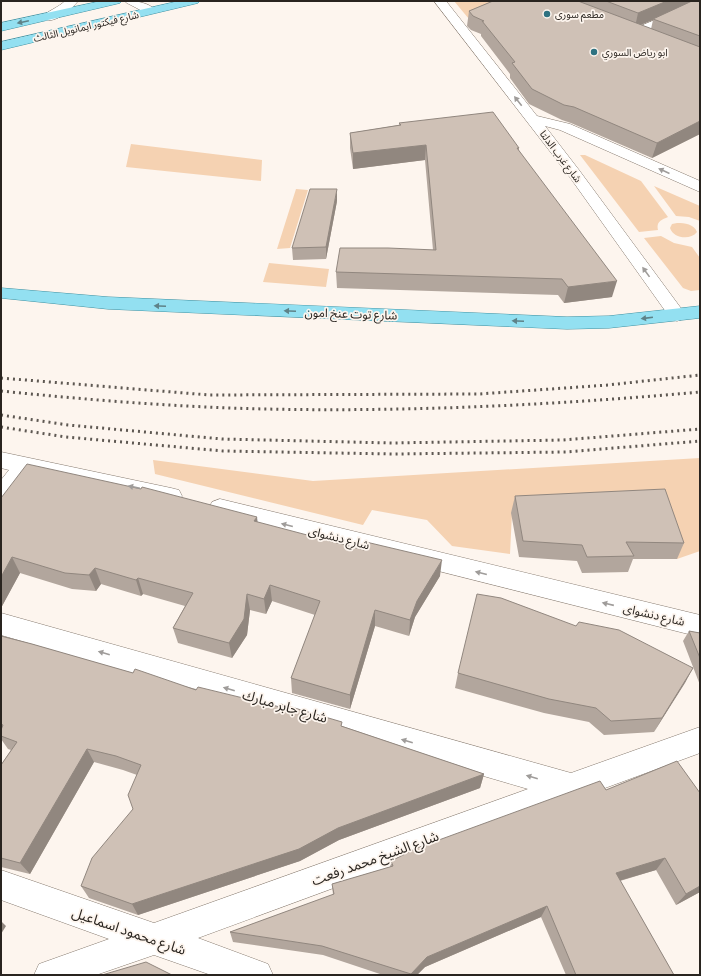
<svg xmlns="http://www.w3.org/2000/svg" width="701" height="976" viewBox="0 0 701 976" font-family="Manrope,'Noto Sans Arabic',sans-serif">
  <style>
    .green { fill: #f5d2b2 }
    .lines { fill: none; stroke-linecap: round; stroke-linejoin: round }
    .minor-casing { stroke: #877b70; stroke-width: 1 }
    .major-casing { stroke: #3f91a2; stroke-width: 1 }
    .minor { fill: #fff; fill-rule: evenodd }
    .major { fill: #93e0f1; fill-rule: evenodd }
    .rail { stroke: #5e5852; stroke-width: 3; stroke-dasharray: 2 4; stroke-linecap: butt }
    .wall { fill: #b2a69d; fill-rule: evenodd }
    .shaded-wall { fill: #91877f }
    .building { fill: #cfc1b6; stroke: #91877f }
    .oneway { fill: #5e8288 }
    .oneway2 { fill: #9f9c9a }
    .poi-dot { fill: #2e7281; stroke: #fdf5ee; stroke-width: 1.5 }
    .labels { text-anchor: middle; stroke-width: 3.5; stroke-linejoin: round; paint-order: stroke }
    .far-poi-label { font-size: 10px; fill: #29241f; stroke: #fdf5ee; text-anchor: start }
    .far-street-label { font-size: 10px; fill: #29241f; stroke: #fdf5ee }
    .street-label { font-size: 12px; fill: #29241f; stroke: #fdf5ee }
    .near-street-label { font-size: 14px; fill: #29241f; stroke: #fdf5ee }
  </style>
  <rect width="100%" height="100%" fill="#fdf5ee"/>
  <!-- green -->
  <path class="green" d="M454 1H515L469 19Z
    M131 144 262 160 261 181 126 167Z
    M580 155H585L641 181 668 217C661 220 656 222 658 230L639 232Z
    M654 186 700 206V221L689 217 676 216Z
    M296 189 308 190 290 248 277 249Z
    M677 223C685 223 694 224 697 232 690 241 673 238 670 228L672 224Z
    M661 236 674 243 692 247 700 258V290L691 291 683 288 644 238Z
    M269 263 329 269 326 287 263 282Z
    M700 458V551L677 559 512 513 510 554 452 546 427 520 372 510 363 525 155 474 153 460 313 481Z"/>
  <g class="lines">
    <defs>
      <path id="minor" d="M65 1H78C71 10 56 23 44 20L42 17C47 11 58 8 65 1Z
        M125 1C136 1 149 2 156 11L154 13H146L127 3Z
        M434 1H446L537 116 570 124 700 181V192L560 130 545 126 579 170 683 311 686 315 683 319 677 321 671 319 569 176Z
        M700 1V8L639 36H631L629 33 631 30Z
        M1 452 171 488 179 490 182 496 179 502 171 504 29 474 9 503 1 505V480L9 470 1 468Z
        M220 499 700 615V637L212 514 209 508 212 502Z
        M1 613 571 773 700 727V753L198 938 268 964 273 975H211L154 955 96 975H34L39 964 109 939 1 900V870L154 923 528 789 1 635Z"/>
      <path id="major" d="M101 1H122L120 3 116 4 1 31V23Z
        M179 1H200L198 3 194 4 1 50V42Z
        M1 288 108 297 567 317 609 316 700 306V318L609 328 567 329 108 309 1 298Z"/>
    </defs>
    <!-- minor casing -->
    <use href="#minor" class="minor-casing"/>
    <!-- major casing -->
    <use href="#major" class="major-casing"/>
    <!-- minor -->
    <use href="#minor" class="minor"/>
    <!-- major -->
    <use href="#major" class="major"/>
    <!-- rail -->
    <path class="rail" d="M1 378 209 395 479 394 608 385 700 375
      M1 391C89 400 176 407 264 409 410 412 555 405 700 392
      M1 415 68 425 222 439 392 443 563 440 700 429
      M1 427 66 437 223 451 393 454 566 452 700 441"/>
  </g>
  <!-- wall -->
  <path class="wall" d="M493 1H700V134L652 158 571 123 562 120 529 104 510 78V74L481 36V34L471 30 467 26 469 11ZM653 20 651 29 641 25 649 21Z
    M399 123 519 148V151L612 297 564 303 558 295 337 288 336 272 433 250 425 160 353 169 350 148V133L399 125Z
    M337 201 326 259 293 260 292 248Z
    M515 496 684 543 677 559H633L628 572 582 573 577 561 519 557 511 513Z
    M1 498 257 517V522L440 576 415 617 409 636 375 626 350 709 292 693 291 678 315 615 272 601 266 614 250 610 247 635 232 658 178 643 173 628 185 606 143 594 141 596 101 584 96 591 72 589 20 573 1 608Z
    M576 626 693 668 654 732 604 735 589 722 544 713 455 688 458 673Z
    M689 631 700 633V685L683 641Z
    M1 636 133 673 342 726 484 774 480 788 339 840 300 861 138 915 89 898 81 886 133 809 137 775 123 770 94 762 30 874 1 867V765L11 750 8 749 1 739Z
    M606 790 700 793V892L676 905 656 870 620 881 674 975H566L541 917 425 967 417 975H383L323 955 233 942 230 932 333 895 332 884 390 867 391 861Z"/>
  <!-- shaded-wall -->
  <path class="shaded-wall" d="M667 1H696L653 19V20L635 27 638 13Z
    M700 121V134L652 158 657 143Z
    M426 145 425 160 353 169V153Z
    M337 189V201L326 259V247Z
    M617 281 612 297 564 303 568 287Z
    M257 517 259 533 254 521Z
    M12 557 20 573 1 608V577Z
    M442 560 440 576 415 617 409 636 410 620 417 601Z
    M95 568 101 584 96 591 89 575Z
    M138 578 143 594 141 596 136 580Z
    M270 585 272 601 266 614 264 599Z
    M247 594 250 610 247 635 232 658 229 643Z
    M375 610V626L350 709V695Z
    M693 668 685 683 654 732 662 718Z
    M87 749 94 762 30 874 20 863Z
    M484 774 480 788 339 840 300 861 138 915 132 904Z
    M665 858 656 870 608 884 616 873Z
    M700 886V892L676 905 686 894Z
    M547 906 541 917 425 967 417 975H410L427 957Z
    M1 921 6 926 1 934Z"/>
  <!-- building -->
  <path class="building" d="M493 1H578L700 47V121L657 143 574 107 564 105 532 89 512 63 515 62 482 21H484L473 16 469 11Z
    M606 1H667L638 13Z
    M692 1H700V36L653 19Z
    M493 112 519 148H517L617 281 568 287 562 279 336 272 340 248H388L436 250 426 145 353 153 350 133 401 125 399 123Z
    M310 189H337L326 247 292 248Z
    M27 464 141 489 142 487 257 517 254 521 364 550 366 542 442 560 417 601 410 620 375 610 350 695 291 678 320 601 270 585 264 599 247 594 244 619 229 643 173 628 193 593 138 578 136 580 95 568 89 575 65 573 12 557 1 577V498Z
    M665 489 684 543 626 542 634 556 587 557 582 545 523 541 515 496Z
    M477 594 501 598 576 626 579 622 619 630 693 668 662 718 611 721 596 708 549 699 458 673Z
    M689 631 700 633V658Z
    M1 636 32 644 133 673 135 669 196 690 198 687 280 707 281 704 342 722 341 726 484 774 338 828 299 849 132 904 81 886 92 858 133 809 128 795 141 765 116 756 87 749 20 863 1 858V765L17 742 1 736V730L3 725 1 724Z
    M677 761 700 793V886L686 894 665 858 616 873 674 975H576L547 906 427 957 411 974 322 946 230 932 334 894 332 884 393 866 391 861 417 848 600 781 606 790Z
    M146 962 172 975H102Z"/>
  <!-- one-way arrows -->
  <defs><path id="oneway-solid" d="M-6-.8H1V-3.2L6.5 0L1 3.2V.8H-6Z"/></defs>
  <g class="oneway">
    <use href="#oneway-solid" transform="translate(23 22) rotate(168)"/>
    <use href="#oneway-solid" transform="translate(160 306) rotate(-178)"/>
    <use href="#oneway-solid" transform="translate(290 311) rotate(-178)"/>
    <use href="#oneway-solid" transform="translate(647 318) rotate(173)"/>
    <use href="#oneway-solid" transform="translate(518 321) rotate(-178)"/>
  </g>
  <g class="oneway2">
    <use href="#oneway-solid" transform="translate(518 101) rotate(-128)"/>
    <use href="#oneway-solid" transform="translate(664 171) rotate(-156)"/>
    <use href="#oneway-solid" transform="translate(646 272) rotate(-126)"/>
    <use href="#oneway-solid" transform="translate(134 487) rotate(-168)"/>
    <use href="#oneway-solid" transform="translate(287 525) rotate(-166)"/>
    <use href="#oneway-solid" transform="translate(481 573) rotate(-166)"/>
    <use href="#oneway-solid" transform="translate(608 604) rotate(-167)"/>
    <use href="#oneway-solid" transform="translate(104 653) rotate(-164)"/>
    <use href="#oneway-solid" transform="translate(229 689) rotate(-164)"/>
    <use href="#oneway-solid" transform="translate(407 741) rotate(-164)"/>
    <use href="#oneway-solid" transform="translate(532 777) rotate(-164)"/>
  </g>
  <!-- markers -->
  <g class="poi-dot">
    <circle cx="547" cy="14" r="4"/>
    <circle cx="594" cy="52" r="4"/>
  </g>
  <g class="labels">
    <!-- far-poi labels -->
    <g class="far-poi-label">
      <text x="555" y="18">مطعم سورى</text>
      <text x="602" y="56">ابو رياض السوري</text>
    </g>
    <!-- far-street labels -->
    <g class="far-street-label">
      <text transform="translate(86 26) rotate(-13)" y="4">شارع فيكتور ايمانويل الثالث</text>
      <text transform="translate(561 156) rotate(53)" y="4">شارع غرب الدلتا</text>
    </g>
    <!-- street labels -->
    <g class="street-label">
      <text transform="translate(351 314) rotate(2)" y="4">شارع توت عنخ امون</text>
      <text transform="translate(339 538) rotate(14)" y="4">شارع دنشواى</text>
      <text transform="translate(654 615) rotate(13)" y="4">شارع دنشواى</text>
    </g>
    <!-- near-street labels -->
    <g class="near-street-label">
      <text transform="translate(285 706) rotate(16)" y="5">شارع جابر مبارك</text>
      <text transform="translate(375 858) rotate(-20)" y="5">شارع الشيخ محمد رفعت</text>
      <text transform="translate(129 931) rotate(19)" y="5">شارع محمود اسماعيل</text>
    </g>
  </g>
  <!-- border -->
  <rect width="701" height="976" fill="none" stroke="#29241f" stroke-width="4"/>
</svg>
